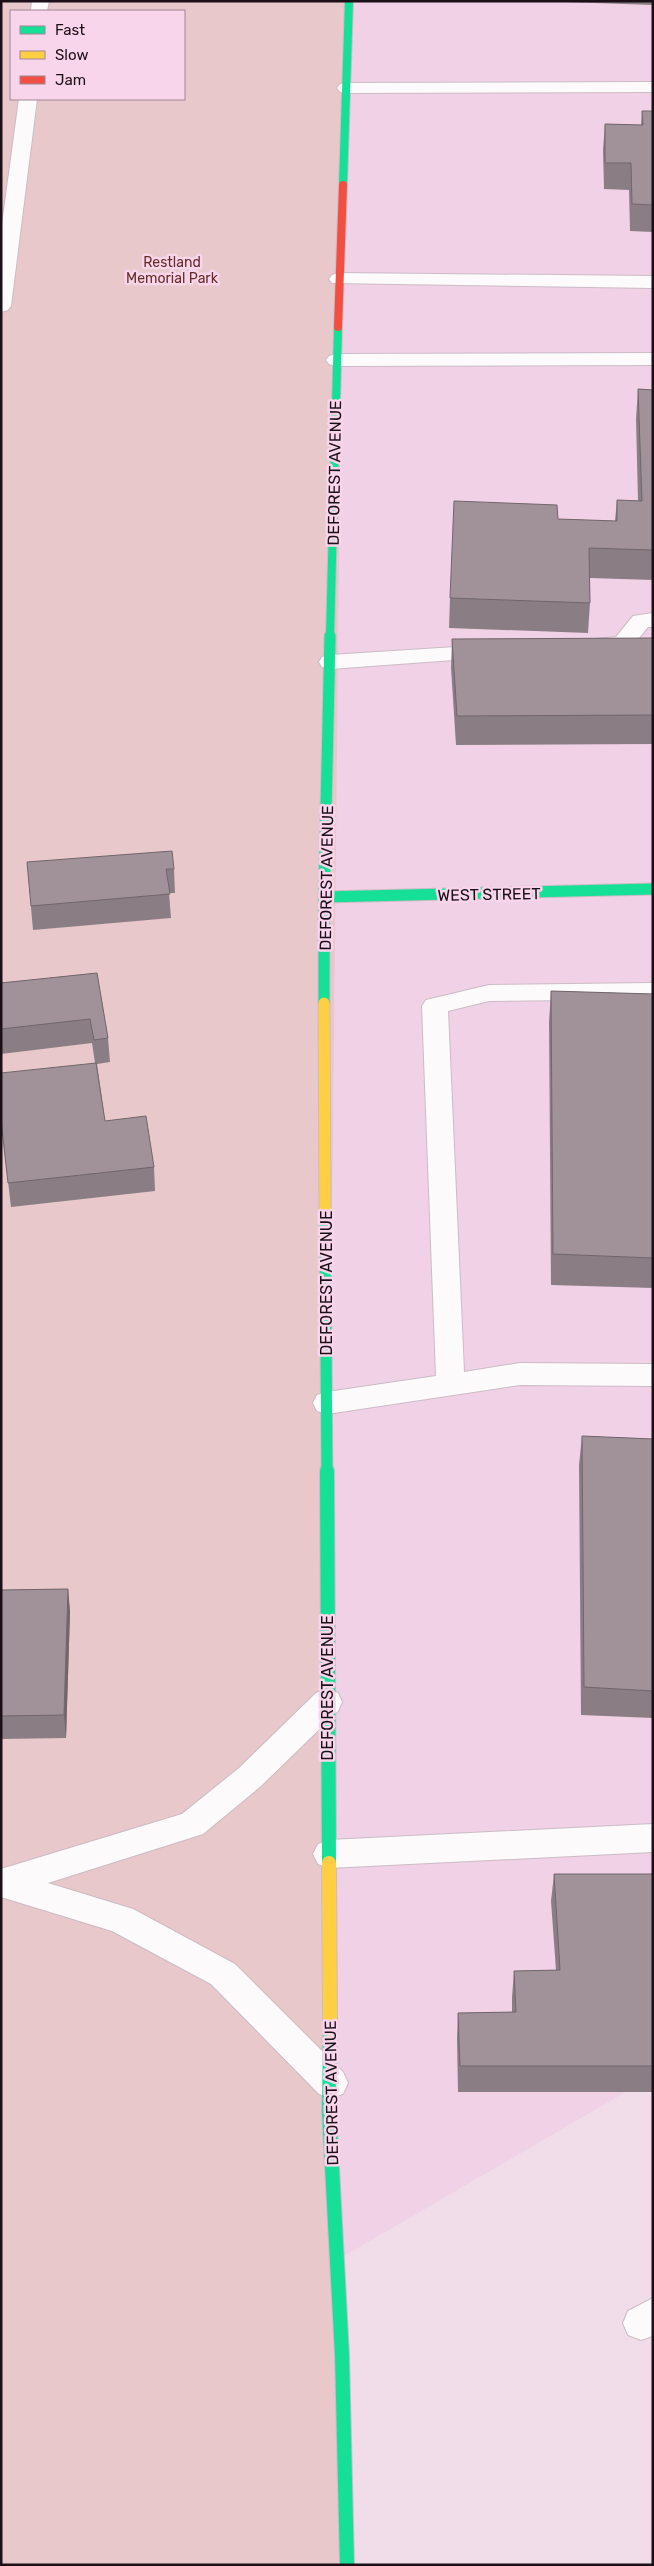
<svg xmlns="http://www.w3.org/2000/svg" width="654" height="2566" viewBox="0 0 654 2566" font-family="Rubik,sans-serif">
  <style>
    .built { fill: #f1d1e5 }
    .green { fill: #e8c8ca; fill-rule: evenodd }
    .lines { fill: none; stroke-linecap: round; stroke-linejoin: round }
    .lane-casing { stroke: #cbbcc5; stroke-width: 2 }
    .fast-far2-casing { stroke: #cbbcc5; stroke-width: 10 }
    .fast-far1-casing { stroke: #cbbcc5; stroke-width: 13 }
    .fast-casing { stroke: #cbbcc5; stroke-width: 16 }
    .slow-far1-casing { stroke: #cbbcc5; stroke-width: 13 }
    .slow-casing { stroke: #cbbcc5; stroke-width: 16 }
    .jam-casing { stroke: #cbbcc5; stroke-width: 10 }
    .lane { fill: #fdfafc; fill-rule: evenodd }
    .fast-far2 { stroke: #16e098; stroke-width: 8 }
    .fast-far1 { stroke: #16e098; stroke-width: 11 }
    .fast { stroke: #16e098; stroke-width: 14 }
    .slow-far1 { stroke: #ffcf43; stroke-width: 11 }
    .slow { stroke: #ffcf43; stroke-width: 14 }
    .jam { stroke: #f24e42; stroke-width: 8 }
    .wall { fill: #8a7e84 }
    .shaded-wall { fill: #71666b }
    .building { fill: #a19299; stroke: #71666b }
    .labels { text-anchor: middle; stroke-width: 5; stroke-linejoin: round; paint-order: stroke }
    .far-park-label { font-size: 14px; fill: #662c27; stroke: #f8d5ea }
    .street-label { font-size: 16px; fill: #1c1018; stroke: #f8d5ea }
  </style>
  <rect width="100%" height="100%" fill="#f0dde9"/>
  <!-- built -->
  <path class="built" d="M345 1H653V2076L332 2263 327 1702Z"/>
  <!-- green -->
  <path class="green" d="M1 1H345L327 1702 340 2565H1ZM11 11H184V99H11Z"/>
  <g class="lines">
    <defs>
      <path id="lane" d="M32 1H49L47 11H31Z
        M653 82V92L346 93 340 92 337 88 340 84 346 83Z
        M19 99H37L11 306 8 310 1 312V232Z
        M339 273 653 276V288L332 283 329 279 332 275Z
        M653 353V365L336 366 329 364 326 360 329 356 336 354Z
        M653 613V627H648L631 648 593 652 585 650 582 645 585 640 616 637 633 616Z
        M487 645 495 647 498 652 495 657 330 669 322 667 319 662 322 657 330 655Z
        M653 983V999L489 1001 448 1011 464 1372 520 1363 653 1364V1386L520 1385 327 1414 317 1411 313 1403 317 1395 327 1392 436 1376 422 1006 426 1000 489 985Z
        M327 1689 338 1693 342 1702 338 1711 261 1786 203 1834 48 1883 133 1909 235 1964 343 2072 348 2083 343 2094 331 2098 319 2094 211 1984 112 1931 1 1897V1869L182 1814 239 1768 316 1693Z
        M653 1824V1852L329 1868 318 1864 313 1854 318 1844 329 1840Z
        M653 2298V2336L641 2340 628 2335 623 2323 628 2311Z"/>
      <path id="fast-far2" d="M343 185 349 1
        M330 637 338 327"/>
      <path id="fast-far1" d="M324 897 653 889
        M324 1003V897L330 636
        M325 1211 327 1472"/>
      <path id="fast" d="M327 1471 329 1863
        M330 2029 329 2110 342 2355 347 2565"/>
      <path id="slow-far1" d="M324 1003 325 1211"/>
      <path id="slow" d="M329 1863 330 2029"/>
      <path id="jam" d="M338 327 343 185"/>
    </defs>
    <!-- lane casing -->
    <use href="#lane" class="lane-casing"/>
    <!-- fast-far2 casing -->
    <use href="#fast-far2" class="fast-far2-casing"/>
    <!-- fast-far1 casing -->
    <use href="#fast-far1" class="fast-far1-casing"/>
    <!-- fast casing -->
    <use href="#fast" class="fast-casing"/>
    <!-- slow-far1 casing -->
    <use href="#slow-far1" class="slow-far1-casing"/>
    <!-- slow casing -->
    <use href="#slow" class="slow-casing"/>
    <!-- jam casing -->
    <use href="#jam" class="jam-casing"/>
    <!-- lane -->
    <use href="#lane" class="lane"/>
    <!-- fast-far2 -->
    <use href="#fast-far2" class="fast-far2"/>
    <!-- fast-far1 -->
    <use href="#fast-far1" class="fast-far1"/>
    <!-- fast -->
    <use href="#fast" class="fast"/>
    <!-- slow-far1 -->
    <use href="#slow-far1" class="slow-far1"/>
    <!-- slow -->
    <use href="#slow" class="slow"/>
    <!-- jam -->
    <use href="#jam" class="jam"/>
  </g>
  <!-- wall -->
  <path class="wall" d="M536 1H653V5Z
    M642 111H653V232L630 231 629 190 604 189 603 150 605 124 641 125Z
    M638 389 653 390V580L590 578V603L588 633 449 628 450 598 558 519 615 521 617 500 638 501 636 419Z
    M653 638V744L456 745 451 668 452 639Z
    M27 862 174 869 175 893H169L171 918 33 930Z
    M97 973 108 1038 110 1062 97 1064 105 1121 154 1167 155 1191 11 1207 1 1121 95 1063 92 1043 1 1054V983Z
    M551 991 653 994V1288L551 1285 549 1022Z
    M582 1436 653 1439V1718L581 1715 579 1465Z
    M68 1589 70 1612 66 1738 1 1739V1590Z
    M554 1874H653V2092H458L457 2039 458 2013 512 2012V1997L514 1971 556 1970 551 1901Z"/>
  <!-- shaded-wall -->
  <path class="shaded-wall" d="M68 1589 70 1612 66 1738 64 1715Z"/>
  <!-- building -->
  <path class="building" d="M642 111H653V205L632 204 631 163H605V124L643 125Z
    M638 389 653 390V550L589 548 590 603 450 598 454 501 557 505 558 519 617 521V500L642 501Z
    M653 638V715L457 716 452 639Z
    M172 851 174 869H166L170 894 31 906 27 862Z
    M97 973 108 1038 94 1040 90 1019 1 1029V983Z
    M551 991 653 994V1258L553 1254Z
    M96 1063 105 1121 146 1116 154 1167 8 1183 1 1120V1073Z
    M582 1436 653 1439V1691L584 1687Z
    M68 1589 64 1715 1 1716V1590Z
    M554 1874H653V2066H460L458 2013 516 2012 514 1971 560 1970Z"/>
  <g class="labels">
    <!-- far-park labels -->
    <g class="far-park-label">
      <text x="172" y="267">Restland<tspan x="172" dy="16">Memorial Park</tspan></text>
    </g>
    <!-- street labels -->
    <g class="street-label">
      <text transform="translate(334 473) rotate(-89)" y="6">DEFOREST AVENUE</text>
      <text transform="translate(326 878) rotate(-89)" y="6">DEFOREST AVENUE</text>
      <text transform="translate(489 894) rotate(-1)" y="6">WEST STREET</text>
      <text transform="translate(326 1283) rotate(-90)" y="6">DEFOREST AVENUE</text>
      <text transform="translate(327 1688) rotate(-90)" y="6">DEFOREST AVENUE</text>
      <text transform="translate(331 2093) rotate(-91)" y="6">DEFOREST AVENUE</text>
    </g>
  </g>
  <!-- border -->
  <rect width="654" height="2566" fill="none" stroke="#1c1018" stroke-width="5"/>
  <!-- legend -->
  <rect x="10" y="10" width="175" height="90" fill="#f8d5ea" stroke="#a08696"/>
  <rect x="20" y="26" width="25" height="8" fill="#16e098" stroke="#a08696"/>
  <text x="55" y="35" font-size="15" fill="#1c1018">Fast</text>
  <rect x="20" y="51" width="25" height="8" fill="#ffcf43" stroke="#a08696"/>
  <text x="55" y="60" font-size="15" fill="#1c1018">Slow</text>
  <rect x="20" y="76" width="25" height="8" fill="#f24e42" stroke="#a08696"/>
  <text x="55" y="85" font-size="15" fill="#1c1018">Jam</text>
</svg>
